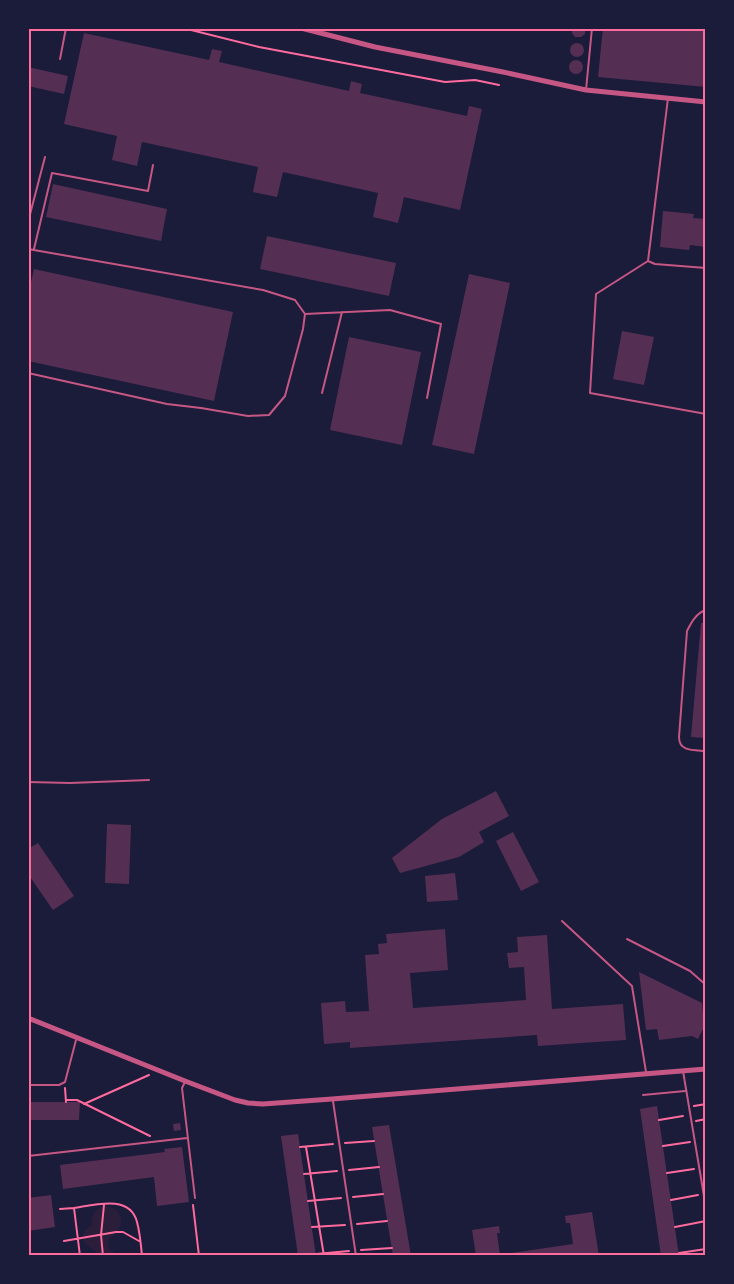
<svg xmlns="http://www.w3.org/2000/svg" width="734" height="1284" viewBox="0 0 734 1284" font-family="Barlow,sans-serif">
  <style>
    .green { fill: #2a1e3b }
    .building { fill: #542f53 }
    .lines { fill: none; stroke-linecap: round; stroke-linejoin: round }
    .path { stroke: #ff6b9d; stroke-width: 2 }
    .service { stroke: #c65784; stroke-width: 2 }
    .minor { stroke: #c65784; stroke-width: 5 }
    .neatline { fill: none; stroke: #ff6b9d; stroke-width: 2 }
  </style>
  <rect width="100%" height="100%" fill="#1b1b3a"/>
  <!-- green -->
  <path class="green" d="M104 1206C116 1206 127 1218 118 1230 116 1234 111 1236 108 1241L109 1249 118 1255H94L96 1251C84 1245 76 1235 92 1225 90 1215 95 1209 104 1206Z"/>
  <!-- building -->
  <path class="building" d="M572 28H585V34L581 37H575L572 33Z
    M603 28H706V87L598 77Z
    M84 33 209 60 212 49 222 51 219 62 349 91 351 81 362 84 360 93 467 116 469 106 482 109 460 210 404 197 398 223 373 217 378 193 283 172 277 197 253 192 258 167 142 142 137 166 112 160 117 136 64 124Z
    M570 50a7 7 0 1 1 14 0a7 7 0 1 1-14 0Z
    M569 67a7 7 0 1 1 14 0a7 7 0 1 1-14 0Z
    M28 67 68 76 64 94 28 86Z
    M53 184 167 209 161 241 46 217Z
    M663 211 694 214 693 218 706 219V247L690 245 689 250 660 247Z
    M267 236 396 263 389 296 260 269Z
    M34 269 233 312 214 401 28 361V295Z
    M469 274 510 283 474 454 432 445Z
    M622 331 654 337 644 385 613 379Z
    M349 337 421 352 402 445 330 430Z
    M701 623H706V738L691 737Z
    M496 791 509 816 479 832 484 842 459 857 400 873 392 858 442 819Z
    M107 824 131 825 129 884 105 883Z
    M513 832 539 882 521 891 496 841Z
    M38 843 74 896 53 910 28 874V849Z
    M455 873 458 900 427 902 425 876Z
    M445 929 448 970 410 973 413 1008 526 1000 524 967 509 968 507 953 518 952 517 937 547 935 552 1009 623 1004 626 1040 538 1046 537 1035 350 1048V1042L324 1044 321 1003 345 1001 346 1012 369 1011 365 955 379 954 378 944 387 943 386 934Z
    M639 972 702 1003 703 1013H706V1023L698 1039 692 1036 659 1040 657 1029 646 1030Z
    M28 1102H80L79 1120H28Z
    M657 1106 679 1256H661L640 1109Z
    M180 1123 181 1130 174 1131 173 1124Z
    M389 1125 411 1256H393L372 1127Z
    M298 1134 316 1256H298L281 1136Z
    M182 1147 189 1202 157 1206 154 1177 63 1189 60 1165 165 1152 164 1149Z
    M51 1195 55 1227 28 1231V1198Z
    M592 1212 599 1256H504V1254L573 1244 570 1223H566L565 1216Z
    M499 1226 500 1233H497L500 1256H476L472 1230Z"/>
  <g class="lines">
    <!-- path -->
    <path class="path" d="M183 28 259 47 445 82 475 80 499 85
      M65 1088 66 1102
      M66 1100H77L150 1136
      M84 1104 149 1075
      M694 1106 706 1104
      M659 1120 683 1116
      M696 1121 706 1119
      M345 1143 374 1141
      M663 1146 690 1142
      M300 1147 333 1144
      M306 1147 324 1256
      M349 1170 379 1167
      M667 1173 694 1169
      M304 1174 337 1171
      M353 1197 383 1194
      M671 1200 698 1195
      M308 1201 341 1198
      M193 1205 199 1256
      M74 1208C94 1205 130 1194 137 1222 140 1233 141 1245 142 1256
      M60 1209 74 1208 80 1256
      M357 1224 387 1221
      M312 1227 345 1225
      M675 1227 706 1221
      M64 1241 116 1232H123L139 1241
      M361 1250 392 1248
      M679 1253 706 1249
      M316 1254 349 1251
      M103 1256 101 1235 104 1205"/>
    <!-- service -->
    <path class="service" d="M60 59 66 28
      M586 90 592 28
      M668 98 648 261 655 264 706 268
      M28 222 45 157
      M28 249 263 290 295 300 305 314 303 329 285 396 269 415 248 416 201 408 167 404 28 373
      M34 249 52 173 148 191 153 165
      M648 261 596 294 590 393 706 414
      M305 314 390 310 441 324 427 398
      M322 393 342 312
      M706 610C696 613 691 623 687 631L679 737C679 752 694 750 706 751
      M28 782 70 783 149 780
      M562 921 632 986 646 1072
      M627 939 690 971 706 985
      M683 1071 706 1208
      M185 1082 182 1088 195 1198
      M28 1085H59L65 1082 76 1040
      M643 1095 685 1091
      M333 1101 356 1256
      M28 1156 187 1138"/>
    <!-- minor -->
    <path class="minor" d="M301 28 375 47 503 72 586 90 706 102
      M28 1018 185 1081 235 1100 248 1103 263 1104 332 1099 706 1069"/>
  </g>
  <!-- border -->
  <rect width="734" height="1284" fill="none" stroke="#1b1b3a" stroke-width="60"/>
  <rect x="30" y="30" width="674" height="1224" class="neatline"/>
</svg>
